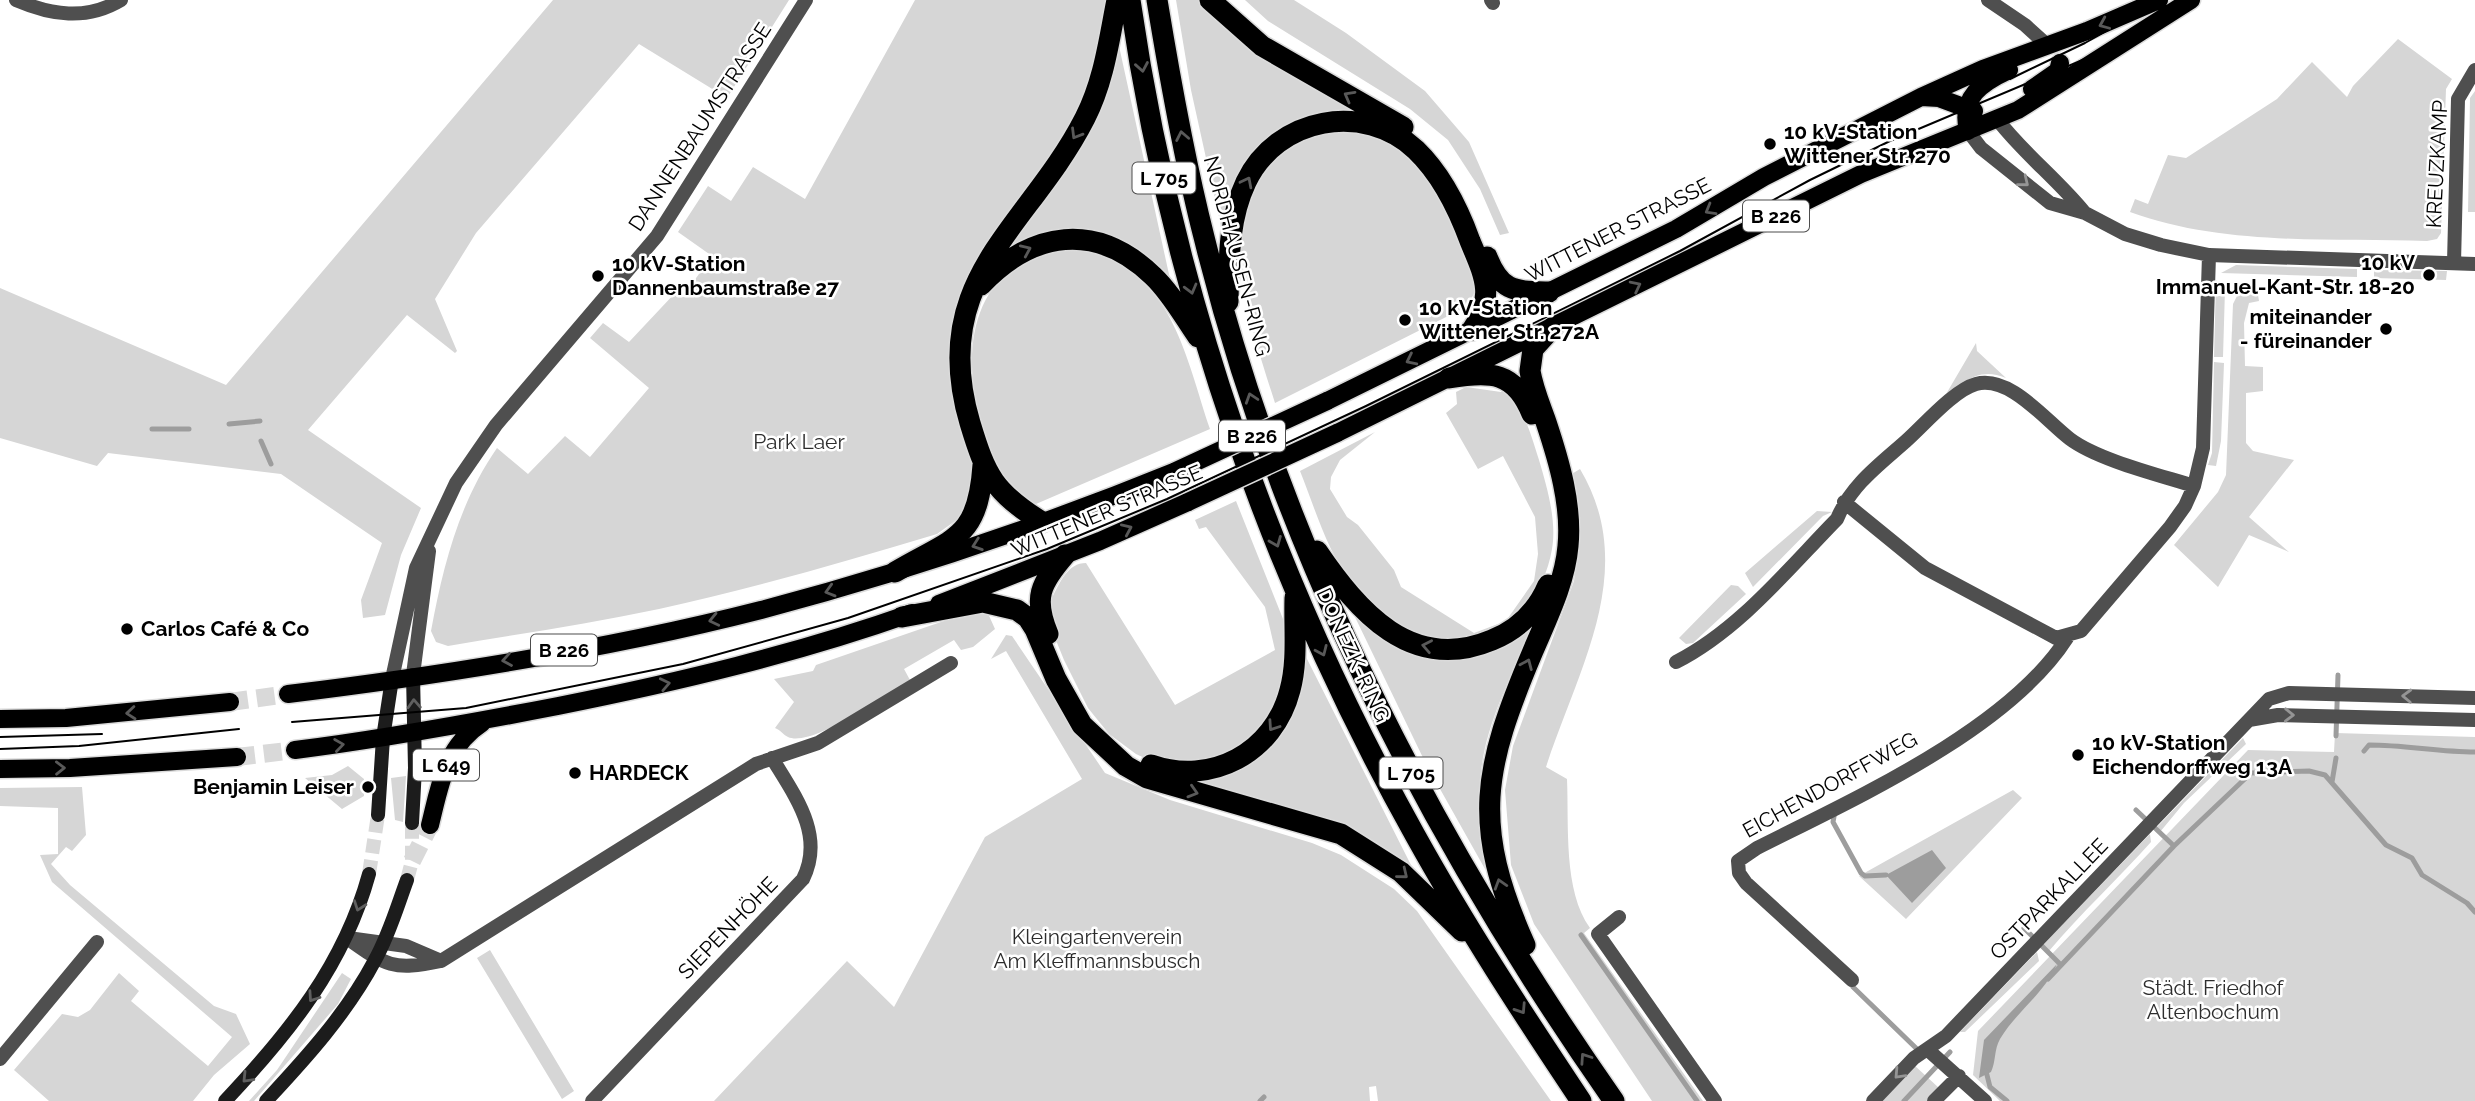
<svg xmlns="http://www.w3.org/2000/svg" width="2475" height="1101" viewBox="0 0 2475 1101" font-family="Raleway,sans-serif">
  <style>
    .green { fill: #d6d6d6 }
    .water { fill: #9d9d9d }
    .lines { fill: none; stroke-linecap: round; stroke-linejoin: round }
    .stream { stroke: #9d9d9d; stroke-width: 5 }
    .secondary-tunnel { stroke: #d9d9d9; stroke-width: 14; stroke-dasharray: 14 7; stroke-linecap: butt }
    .primary-tunnel { stroke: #d9d9d9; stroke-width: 18; stroke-dasharray: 18 9; stroke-linecap: butt }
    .primary-casing { stroke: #dbdbdb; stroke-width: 21 }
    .highway-casing { stroke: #dbdbdb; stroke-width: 24 }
    .street { stroke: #4f4f4f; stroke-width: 14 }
    .secondary { stroke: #1c1c1c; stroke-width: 14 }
    .primary { stroke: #000; stroke-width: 18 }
    .highway { stroke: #000; stroke-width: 21 }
    .tram { stroke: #000; stroke-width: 2 }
    .primary-bridge-casing { stroke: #dbdbdb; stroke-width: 21; stroke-linecap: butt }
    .primary-bridge { stroke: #000; stroke-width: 18 }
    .oneway { stroke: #595959 }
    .oneway2 { stroke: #959595 }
    .oneway3 { stroke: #606060 }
    .poi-dot { fill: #000; stroke: #fff; stroke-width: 2.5 }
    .labels { text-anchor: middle; stroke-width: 5; stroke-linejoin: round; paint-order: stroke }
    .shield { fill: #fff; stroke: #4c4c4c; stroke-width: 2 }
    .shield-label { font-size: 19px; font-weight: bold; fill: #000 }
    .street-label { font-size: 21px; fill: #000; stroke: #fff }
    .poi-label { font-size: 21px; font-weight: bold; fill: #000; stroke: #fff; text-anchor: start }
    .park-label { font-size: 21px; fill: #2d2d2d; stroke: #fff }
  </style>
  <rect width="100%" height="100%" fill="#fff"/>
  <!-- green -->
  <path class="green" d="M553 0H789L727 98 639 44 476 233 435 299 457 351 455 353 407 315 308 430 421 508 401 555 385 615 363 618 361 600 382 543 281 474 108 453 97 466 0 438V288L226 385Z
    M915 0H1106C1108 37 1090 95 1072 127 1038 187 981 233 959 300 946 339 948 381 960 421 964 436 974 455 975 471 975 482 974 493 973 503L966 501 958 519 937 534C845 562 753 588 659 609 589 624 518 634 448 646L436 642 431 631C443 566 459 503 497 448L528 474 565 436 590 457 649 388 590 338 603 323 629 342 676 292 683 296 712 256 678 232 708 186 731 201 753 167 805 199Z
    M1176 0H1201L1360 111 1358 114 1289 127 1225 226H1221L1191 90Z
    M1245 0H1294L1346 33 1425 91 1469 142 1509 233 1500 235 1480 189 1448 140 1410 109 1268 21Z
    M2398 39 2452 79 2446 89 2441 233 2437 239 2427 241C2329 238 2223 246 2130 212L2135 199 2148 204 2168 155 2186 158 2277 99 2312 62 2347 97 2353 86Z
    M1116 46H1119L1170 279 1110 238 1000 256Z
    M2475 91V212H2468L2470 98Z
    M1355 132C1365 135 1377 137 1386 142 1439 167 1460 238 1476 289L1468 306 1275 403C1249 320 1196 176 1313 134 1325 130 1342 132 1355 132Z
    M1071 249C1169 259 1184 351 1210 429L1029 507C1022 500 1013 493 1006 485 994 472 989 448 984 431 957 351 971 257 1071 249Z
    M2236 265 2357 269V277L2221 273Z
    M2374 270 2447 271 2446 280 2374 278Z
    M2216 280 2225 289 2223 357H2214Z
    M2256 283 2259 301 2249 303 2244 323 2245 366 2263 367V391L2246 393V443L2253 451 2294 460 2249 517 2289 552 2249 535 2218 587 2174 545 2218 492 2226 475 2233 304 2241 288Z
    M1976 343 1977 351 2006 378C1978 366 1962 383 1942 401Z
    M2214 362 2224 363 2221 441 2216 466 2208 465 2212 453Z
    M1466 387 1501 392 1506 388C1525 412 1530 432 1539 460 1547 487 1557 521 1552 549 1547 578 1535 598 1513 617 1458 664 1392 633 1352 583 1327 552 1315 508 1300 471L1375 432 1340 460 1331 477 1330 489 1347 517 1358 525 1394 570 1401 587 1474 633 1506 621 1534 581 1538 554 1535 517 1503 456 1478 469 1446 413 1457 404 1456 392Z
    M1580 469C1640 570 1578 668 1546 767L1567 779C1569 825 1563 891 1590 928L1584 933 1703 1101H1652L1534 924 1511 865 1505 790 1513 746 1574 581 1579 540 1570 475Z
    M1236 501 1285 624 1284 688 1257 737 1217 762 1155 763 1136 754 1109 734 1088 708 1064 660 1047 618V597L1053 596C1060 582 1068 563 1086 563L1175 705 1275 650 1265 607 1206 527 1199 529 1195 520Z
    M1817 511 1832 512 1823 516 1753 587 1745 573Z
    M1731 585 1738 586 1746 594 1693 643 1686 644 1679 638Z
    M986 609 995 629 973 647 961 650 954 640 904 669 910 680C888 694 812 748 788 737 783 735 781 730 775 728L794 702 774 679 813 671 816 665 970 612Z
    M1541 611C1518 662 1487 717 1481 772 1477 805 1481 837 1485 869L1426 764 1355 617 1358 615 1451 656Z
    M1006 635 1012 636 1105 773 1170 800 1312 843 1341 855 1394 889 1417 911 1551 1101H1378L1376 1086 1369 1087 1370 1101H714L847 961 894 1007 985 837 1082 779 1006 651 991 659Z
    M1305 655 1413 869H1412L1321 817 1180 781 1250 762Z
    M2335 733 2475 737V1101H2000L1973 1075 1978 1031 2248 750 2334 752Z
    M2243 738 2246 744 2184 803 2160 832 2156 828Z
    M348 766 364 779V796L342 809 305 778 332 775Z
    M406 776 403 822 395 820 391 778Z
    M82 787 86 835 72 851 66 847 51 864 70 885 214 1006 236 1014 250 1044 214 1075 193 1101H49L14 1070 62 1014 78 1017 90 1010 119 973 139 991 131 1001 208 1066 232 1037 52 882 40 855 58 854V808L0 806V788Z
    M2013 790 2022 798 1906 919 1859 876Z
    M2150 834 2151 842C2118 879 2081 913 2049 951L2042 946Z
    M490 950 574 1091 562 1099 477 958Z
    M2037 952 2039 961 1965 1032H1960Z
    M342 973 351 979 338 1004 254 1101H249L277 1070Z
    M1914 1065 1939 1088 1927 1101H1880Z"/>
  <!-- water -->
  <path class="water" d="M1932 850 1946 868 1912 903 1886 875Z
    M2057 964C2044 994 2016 1012 2000 1039 1994 1049 1996 1062 1991 1072L1979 1078 1984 1040Z"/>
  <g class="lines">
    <!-- stream -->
    <path class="stream" d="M229 424 260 421
      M152 429H189
      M261 441 271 464
      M2336 736 2338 675
      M2364 751 2369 745C2405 745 2439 752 2475 752
      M2332 782 2336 758
      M2136 810 2174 846
      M1835 811 1833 822 1861 873 1865 876 1886 875
      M2024 928 2061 965
      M1581 935 1697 1101
      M2048 979 2174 846 2251 773 2309 771 2325 775 2386 845 2412 858 2422 875 2467 903 2475 912
      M1853 987 1919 1051
      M1986 1071 1990 1087 2007 1101
      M1260 1101 1264 1097
      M1904 1101 1950 1052"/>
    <!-- secondary-tunnel -->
    <path class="secondary-tunnel" d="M369 874 378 815
      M407 880 412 861V823"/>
    <!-- primary-tunnel -->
    <path class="primary-tunnel" d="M230 702 288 694
      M237 757 295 750
      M412 861 430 825"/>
    <defs>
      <path id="primary" d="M2032 89 2058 71 2060 63
        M1921 97 1939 98 1974 111
        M1968 131C1960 97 1981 83 2009 70
        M1327 401 1676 229 1764 177 1921 97 1983 69 2087 31 2159 0
        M1337 433 1861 174 2018 110 2191 0
        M939 604 1100 541 1188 502
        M288 694C443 675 609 649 761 610 902 573 1041 526 1176 471
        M0 719 66 718 230 702
        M295 750C383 739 470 723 558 706 678 682 796 654 912 613
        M0 769 70 768 237 757
        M430 825C440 785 445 747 482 723"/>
      <path id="highway" d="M1130 0C1172 293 1271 577 1415 835 1466 927 1523 1014 1581 1101
        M1157 0C1170 79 1184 159 1204 237 1281 550 1430 838 1614 1101
        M1210 0 1262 46 1403 127
        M1487 257C1501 292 1514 291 1549 292
        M981 285C1032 231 1096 221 1153 276 1171 293 1184 317 1198 337
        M1228 302C1229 261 1228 220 1246 182 1277 117 1364 101 1416 150 1442 175 1458 208 1470 241 1484 275 1496 296 1472 330
        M1449 378C1490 371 1515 371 1532 414
        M1042 522C994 492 986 476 970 423 927 278 1029 228 1085 118 1104 81 1109 40 1117 0
        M1317 551C1358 611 1411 674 1492 640 1517 630 1537 611 1548 585
        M895 572C954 537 978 540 983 465
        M902 617 983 602 1017 610 1028 618 1035 629 1056 679 1082 725 1126 766 1147 778 1341 834 1401 872 1462 931
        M1048 634C1033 598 1040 584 1065 555
        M1151 765C1211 786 1274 753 1290 690 1298 661 1294 628 1295 598
        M1525 945C1471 824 1483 769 1533 651 1547 618 1565 582 1568 546 1572 505 1559 461 1546 422 1540 405 1533 389 1530 371L1533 349 1553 327"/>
    </defs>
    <!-- primary casing -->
    <use href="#primary" class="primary-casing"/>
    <!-- highway casing -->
    <use href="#highway" class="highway-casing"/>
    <!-- street -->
    <path class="street" d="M16 0C51 15 86 21 121 0
      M1491 0 1493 3
      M1988 0 2025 25 2047 45
      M1997 119C2023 153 2057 179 2084 212
      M1968 131 1981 148 2050 203 2085 213 2125 234 2161 245 2209 255 2475 264
      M2454 263 2458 99 2475 70
      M1844 502 1925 568 2056 638 2081 631 2170 527 2185 506 2194 486 2203 448 2209 255
      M1676 662C1739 630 1788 569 1837 519 1851 485 1879 465 1906 441 1924 425 1954 390 1976 384 2010 375 2045 420 2070 439 2098 460 2159 475 2194 486
      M413 675 429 551
      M392 679 416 568 456 483 496 425 657 236 806 0
      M2249 720 2278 715 2475 720
      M1619 917 1598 934 1715 1101
      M347 938C386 966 393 971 441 961L756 764 818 743 951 663
      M348 938 406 946 441 961
      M1852 980 1746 883 1739 873 1738 861 1757 848C1854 799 2008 730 2067 638
      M1927 1049 1985 1101
      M0 1059 97 942
      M592 1101 803 879C825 835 795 796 772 758
      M1873 1101 1914 1058 1946 1036 2269 699 2289 693 2475 698
      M1934 1101 1959 1076"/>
    <!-- secondary -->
    <path class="secondary" d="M378 815 383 738 392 679
      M412 823 415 768 413 675
      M225 1101C289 1033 344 965 369 874
      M266 1101C306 1058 347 1013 375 960 389 935 397 907 407 880"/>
    <!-- primary -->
    <use href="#primary" class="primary"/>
    <!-- highway -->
    <use href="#highway" class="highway"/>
    <!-- tram -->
    <path class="tram" d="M2010 79 2085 43 2162 0
      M292 722 466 708 683 664 848 618 1047 549 1167 499 1366 406 1680 251 1810 180 1890 141 2092 56 2185 0
      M0 737 102 734
      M0 749 79 746 239 729"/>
    <defs>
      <path id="primary-bridge" d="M1176 471 1327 401
        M1188 502 1337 433"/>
    </defs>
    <!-- primary-bridge casing -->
    <use href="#primary-bridge" class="primary-bridge-casing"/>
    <!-- primary-bridge -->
    <use href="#primary-bridge" class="primary-bridge"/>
  </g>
  <!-- one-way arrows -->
  <defs><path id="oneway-chevron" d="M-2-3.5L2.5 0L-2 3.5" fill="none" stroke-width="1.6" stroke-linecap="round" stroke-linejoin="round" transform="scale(1.75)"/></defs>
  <g class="oneway">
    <use href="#oneway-chevron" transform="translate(2104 24) rotate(157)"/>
    <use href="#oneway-chevron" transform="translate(1142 67) rotate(80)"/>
    <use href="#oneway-chevron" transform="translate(1349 96) rotate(-151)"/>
    <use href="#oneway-chevron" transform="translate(1076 134) rotate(121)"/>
    <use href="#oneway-chevron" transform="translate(1182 136) rotate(-101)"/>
    <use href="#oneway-chevron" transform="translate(1247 182) rotate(-63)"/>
    <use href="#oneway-chevron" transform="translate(1710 210) rotate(150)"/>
    <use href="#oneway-chevron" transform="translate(1026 250) rotate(-24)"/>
    <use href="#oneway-chevron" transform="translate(1636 286) rotate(-27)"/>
    <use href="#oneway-chevron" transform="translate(1191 289) rotate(75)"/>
    <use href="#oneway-chevron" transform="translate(1411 360) rotate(154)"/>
    <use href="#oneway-chevron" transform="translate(1251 398) rotate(-108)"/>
    <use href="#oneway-chevron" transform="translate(1127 529) rotate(-24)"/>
    <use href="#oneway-chevron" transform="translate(1276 542) rotate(68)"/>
    <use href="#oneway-chevron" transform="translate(977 545) rotate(161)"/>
    <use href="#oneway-chevron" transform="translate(830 591) rotate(164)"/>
    <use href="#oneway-chevron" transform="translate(714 620) rotate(167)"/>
    <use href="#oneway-chevron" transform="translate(1427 646) rotate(-169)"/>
    <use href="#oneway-chevron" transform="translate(1322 651) rotate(66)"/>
    <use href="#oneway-chevron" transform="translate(507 660) rotate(170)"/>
    <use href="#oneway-chevron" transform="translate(1527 664) rotate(-67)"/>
    <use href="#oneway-chevron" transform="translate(665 684) rotate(-12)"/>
    <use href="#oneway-chevron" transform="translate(131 713) rotate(175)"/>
    <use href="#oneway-chevron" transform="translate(1273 726) rotate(124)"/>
    <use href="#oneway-chevron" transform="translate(339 745) rotate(-8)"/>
    <use href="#oneway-chevron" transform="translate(60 768) rotate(-1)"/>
    <use href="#oneway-chevron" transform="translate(1193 792) rotate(17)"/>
    <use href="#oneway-chevron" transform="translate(1403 874) rotate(39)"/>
    <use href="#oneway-chevron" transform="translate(1500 884) rotate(-107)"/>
    <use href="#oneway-chevron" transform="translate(1521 1009) rotate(57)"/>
    <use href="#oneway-chevron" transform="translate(1585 1058) rotate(-124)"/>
  </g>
  <g class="oneway2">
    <use href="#oneway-chevron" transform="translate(2024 182) rotate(39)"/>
    <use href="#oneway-chevron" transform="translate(2407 696) rotate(-178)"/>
    <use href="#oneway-chevron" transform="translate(2289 715) rotate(1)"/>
    <use href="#oneway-chevron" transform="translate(1899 1074) rotate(133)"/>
  </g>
  <g class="oneway3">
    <use href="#oneway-chevron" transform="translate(414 704) rotate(-93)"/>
    <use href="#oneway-chevron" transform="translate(359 906) rotate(110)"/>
    <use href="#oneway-chevron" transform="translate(313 997) rotate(124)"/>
    <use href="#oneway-chevron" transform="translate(247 1078) rotate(134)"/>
  </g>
  <!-- markers -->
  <g class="poi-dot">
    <circle cx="1770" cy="144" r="7"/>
    <circle cx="2429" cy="275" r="7"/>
    <circle cx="598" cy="276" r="7"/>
    <circle cx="1405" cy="320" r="7"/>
    <circle cx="2386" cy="329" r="7"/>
    <circle cx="127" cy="629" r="7"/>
    <circle cx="2078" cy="755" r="7"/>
    <circle cx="575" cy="773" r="7"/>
    <circle cx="368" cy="787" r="7"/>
  </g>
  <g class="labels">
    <!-- shield labels -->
    <g class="shield">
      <rect x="1132.5" y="162.5" width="63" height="31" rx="5"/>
      <rect x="1743" y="200.5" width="66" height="31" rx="5"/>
      <rect x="1219" y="420.5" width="66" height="31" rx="5"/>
      <rect x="531" y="634.5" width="66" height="31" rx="5"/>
      <rect x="413" y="749.5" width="66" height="31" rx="5"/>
      <rect x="1379.5" y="757.5" width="63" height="31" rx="5"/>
    </g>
    <g class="shield-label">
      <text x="1164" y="185">L 705</text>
      <text x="1776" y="223">B 226</text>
      <text x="1252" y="443">B 226</text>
      <text x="564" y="657">B 226</text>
      <text x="446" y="772">L 649</text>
      <text x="1411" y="780">L 705</text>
    </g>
    <!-- street labels -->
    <g class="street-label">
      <text transform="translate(700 127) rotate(-57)" y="7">DANNENBAUMSTRASSE</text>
      <text transform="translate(2437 164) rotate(-87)" y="7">KREUZKAMP</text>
      <text transform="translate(1618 230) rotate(-27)" y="7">WITTENER STRASSE</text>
      <text transform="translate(1237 256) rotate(75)" y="7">NORDHAUSEN-RING</text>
      <text transform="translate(1107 511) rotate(-23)" y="7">WITTENER STRASSE</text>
      <text transform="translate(1353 655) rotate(65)" y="7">DONEZK-RING</text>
      <text transform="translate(1830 785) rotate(-29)" y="7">EICHENDORFFWEG</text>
      <text transform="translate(2049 899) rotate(-46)" y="7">OSTPARKALLEE</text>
      <text transform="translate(728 928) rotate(-46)" y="7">SIEPENHÖHE</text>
    </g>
    <!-- poi labels -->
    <g class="poi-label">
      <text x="1784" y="139">10 kV-Station<tspan x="1784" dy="24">Wittener Str. 270</tspan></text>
      <text x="2415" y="270" text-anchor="end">10 kV<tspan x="2415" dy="24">Immanuel-Kant-Str. 18-20</tspan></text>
      <text x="612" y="271">10 kV-Station<tspan x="612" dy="24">Dannenbaumstraße 27</tspan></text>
      <text x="1419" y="315">10 kV-Station<tspan x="1419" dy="24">Wittener Str. 272A</tspan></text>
      <text x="2372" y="324" text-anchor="end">miteinander<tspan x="2372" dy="24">- füreinander</tspan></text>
      <text x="141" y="636">Carlos Café &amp; Co</text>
      <text x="2092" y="750">10 kV-Station<tspan x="2092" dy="24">Eichendorffweg 13A</tspan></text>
      <text x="589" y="780">HARDECK</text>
      <text x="354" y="794" text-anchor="end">Benjamin Leiser</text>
    </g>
    <!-- park labels -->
    <g class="park-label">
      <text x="799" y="449">Park Laer</text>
      <text x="1097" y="944">Kleingartenverein<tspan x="1097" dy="24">Am Kleffmannsbusch</tspan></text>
      <text x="2213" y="995">Städt. Friedhof<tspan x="2213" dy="24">Altenbochum</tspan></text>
    </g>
  </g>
</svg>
